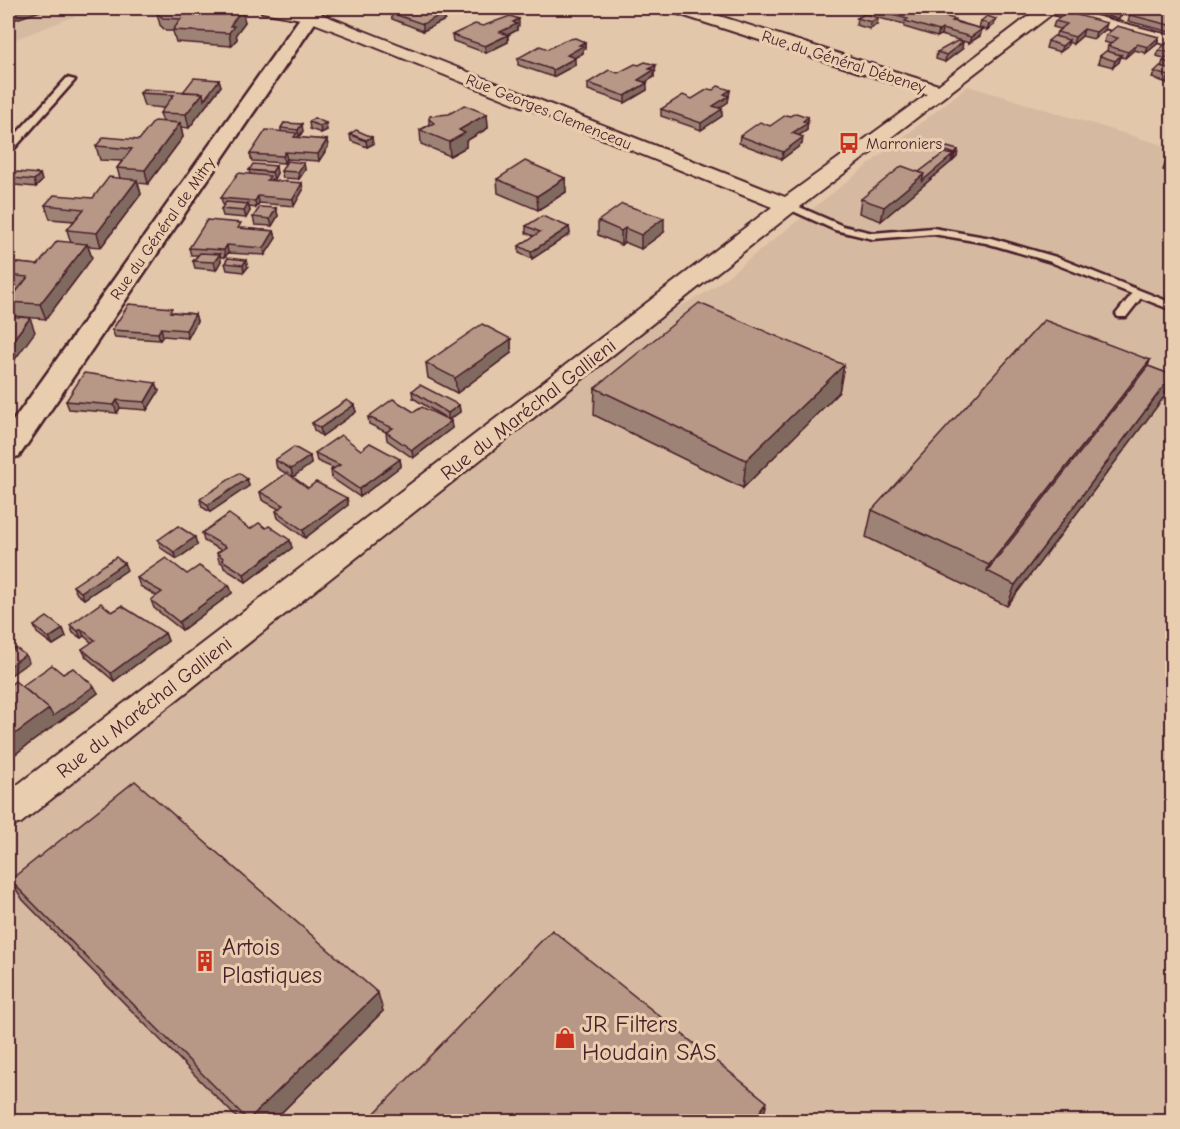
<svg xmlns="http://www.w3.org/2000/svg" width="1180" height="1129" viewBox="0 0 1180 1129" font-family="'Comic Neue',sans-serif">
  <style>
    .built { fill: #d5b9a0 }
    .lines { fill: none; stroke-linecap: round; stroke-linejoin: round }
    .service-casing { stroke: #4a1f2b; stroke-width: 5 }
    .minor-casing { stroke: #4a1f2b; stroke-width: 4 }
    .tertiary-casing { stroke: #4a1f2b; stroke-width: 5 }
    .service { fill: #e8ceaf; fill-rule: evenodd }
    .minor { fill: #e8ceaf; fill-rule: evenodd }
    .tertiary { fill: #e8ceaf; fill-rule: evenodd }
    .wall { fill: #9d8374; stroke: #4a1f2b; stroke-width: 1.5 }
    .shaded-wall { fill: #806a5e; stroke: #4a1f2b; stroke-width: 1.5 }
    .building { fill: #b79887; stroke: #4a1f2b; stroke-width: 1.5 }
    .labels { text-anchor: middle; stroke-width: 6; stroke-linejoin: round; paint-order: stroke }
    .far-street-label { font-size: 16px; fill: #4a1f2b; stroke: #e8ceaf }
    .far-poi-label { font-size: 16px; fill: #4a1f2b; stroke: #e8ceaf; text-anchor: start }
    .street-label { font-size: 20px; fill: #4a1f2b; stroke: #e8ceaf }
    .near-poi-label { font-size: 24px; fill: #4a1f2b; stroke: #e8ceaf; text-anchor: start }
  </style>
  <rect width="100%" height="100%" fill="#e2c7aa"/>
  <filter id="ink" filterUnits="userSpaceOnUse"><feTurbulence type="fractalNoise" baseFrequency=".0167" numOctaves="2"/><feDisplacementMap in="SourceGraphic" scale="12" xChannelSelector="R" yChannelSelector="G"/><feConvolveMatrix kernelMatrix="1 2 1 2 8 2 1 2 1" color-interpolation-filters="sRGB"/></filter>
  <g filter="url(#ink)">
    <!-- built -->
    <path class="built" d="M8 8H96L8 42Z
      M968 86 1172 148V1121L8 1122V812L610 344 709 291Z"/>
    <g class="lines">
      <defs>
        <path id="service" d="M67 78 75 80 12 151 8 152V143Z
          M788 202 843 226 873 233 933 228 991 238 1056 257 1172 303V310L1141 298 1126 317H1118L1116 314 1132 294 1048 261 986 243 933 234 873 239 835 230 784 207V203Z"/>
        <path id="minor" d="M260 8H293L316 12 785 197 927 94 672 12 670 8H694L938 85 1039 8H1065L1172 36V46L1052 14 796 210 21 823 8 827V792L772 207 353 38 306 20 262 12Z"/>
        <path id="tertiary" d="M307 8H325L19 456 8 459V428Z"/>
      </defs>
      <!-- service casing -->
      <use href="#service" class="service-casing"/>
      <!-- minor casing -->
      <use href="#minor" class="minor-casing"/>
      <!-- tertiary casing -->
      <use href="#tertiary" class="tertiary-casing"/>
      <!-- service -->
      <use href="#service" class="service"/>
      <!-- minor -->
      <use href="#minor" class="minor"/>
      <!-- tertiary -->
      <use href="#tertiary" class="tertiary"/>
    </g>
    <!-- wall -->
    <path class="wall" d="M166 8H238L245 22 236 34 237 39 231 46 176 42 173 31H166L160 25 157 13Z
      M403 8H455V9L445 14V20L423 31 392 19 391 13Z
      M837 8H911L982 29 980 36 969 43 941 35 937 37 904 27 905 24 878 18 877 24 870 29 856 25 857 18 864 14Z
      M1078 8H1130L1129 10 1118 19Z
      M1173 8V30L1170 32 1128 21 1130 15 1152 9Z
      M981 21 994 25 987 30 979 28Z
      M1055 21 1105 30 1094 39 1082 36 1073 44 1068 42 1067 47 1060 52 1046 48 1048 41 1055 37 1057 32 1060 29 1053 27Z
      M483 26H519L517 27V30L508 35V42L486 53 453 41 452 35Z
      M1106 35 1159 37 1157 44 1146 53 1134 50 1125 58 1121 57 1119 62 1113 67 1098 63 1100 56 1107 51 1108 46 1111 44 1104 42Z
      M1173 41V78L1167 83 1152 78 1154 72 1161 67 1163 61 1166 59 1157 56 1159 50Z
      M585 42V48L583 49V53L574 58 575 65 553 77 518 65V58L548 49Z
      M962 49 945 62 936 59 937 52Z
      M655 72 654 73V77L645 82 647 90 625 103 588 90V83Z
      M219 80 221 86 189 128 181 127 183 137 148 184 138 183 141 194 101 247 88 246 92 258 46 319 13 316 8 302 17 290 8 289V262L38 265 71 243 67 230 74 221 50 219 45 205 93 198 120 178 117 168 122 161 100 160 96 146 139 140 163 122 160 113 164 108 144 106 140 93 183 92Z
      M713 90H730L728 102 719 108 722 116 701 130 661 116V109L692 99Z
      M487 114 488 128 466 141V147L450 156 421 144 420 130 429 125V119Z
      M790 116 808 117 807 130 798 136 802 144 782 159 739 143 740 136 770 126Z
      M314 118 327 130 321 133 310 129 309 122Z
      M284 123 303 131 299 137H298V138L327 140 328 147 319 161 287 159 284 163 252 161 250 154 281 132V128Z
      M350 134 373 144 367 147 351 141Z
      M943 150H958L957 157 953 161 952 160 951 162 881 221 859 213 861 199 919 172 943 154Z
      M1173 152V173L1163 170 1168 156Z
      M304 163 305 170 299 179 283 178 281 171Z
      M249 170 277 173 274 179H271V181L303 190 294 206 259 203 256 208 249 207 250 211 246 218 223 216 221 209 224 205H223L221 198 250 174Z
      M40 174 42 181 36 187 15 185 12 178Z
      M565 178 566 192 538 210 498 193 497 179Z
      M276 208 278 216 272 226 255 225 253 217Z
      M598 221 664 232 641 249 624 242 621 245 598 235Z
      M526 226 569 227 570 234 532 259 519 253V246L534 236 526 233Z
      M242 228 274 231 276 238 265 255 228 253 225 257H220L221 261 216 270 195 268 193 261 198 255H191L189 248Z
      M228 258 248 267 244 272 227 270 225 263Z
      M174 312 195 314 197 321 188 338 163 336 160 340 115 337 112 330Z
      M511 339V353L457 393 428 378 426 363Z
      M1150 360 1148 366 1172 375 1164 397 1007 606 866 537 872 510Z
      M844 365 839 392 743 488 594 415 595 388Z
      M156 383 159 391 147 410 120 408 117 413 69 409 66 401Z
      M412 391 459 405 460 412 449 420 452 428 413 458 387 440 386 432 369 424 368 417 414 412 444 417 413 398Z
      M354 405 356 412 322 436 314 430 312 423Z
      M361 450 400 459 401 466 360 497 332 478 331 470 333 468 317 461 315 453Z
      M310 456 311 464 293 477 308 488 347 498 348 505 305 538 278 518 276 511 279 509 262 500 260 492 287 474 277 468 275 460Z
      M247 479 249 486 210 512 202 507 200 499Z
      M250 529 292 548 246 582 224 568 223 564 219 561 217 553 221 550 204 541 202 533Z
      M158 540 197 545 177 559 161 548Z
      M127 570 84 599 77 594 73 586Z
      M187 574 229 585 232 593 182 630 154 608 151 600 157 596 140 586 137 578Z
      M112 612 165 633 168 641 114 681 86 657 82 649 92 643 84 636 81 638 73 633 70 625Z
      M34 626 63 629 66 637 53 645 37 633Z
      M63 674 98 693 14 755 8 750V687L22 686Z
      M10 880 383 1011 272 1122H241L23 900Z"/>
    <!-- shaded-wall -->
    <path class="shaded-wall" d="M8 8H50L10 21 11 24 8 25Z
      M235 8H238L239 14 242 9 245 22 236 34 237 39 231 46 229 33Z
      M444 8H455V9L445 14V20L423 31V24L437 11Z
      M1126 8H1130L1129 10 1118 19 1120 12Z
      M878 18 877 24 870 29 871 22Z
      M519 19V26L517 27V30L500 39V32L513 22Z
      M996 19 994 25 987 30 989 24Z
      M1107 23 1105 30 1094 39 1096 32Z
      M942 29 941 35 937 37 939 31Z
      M982 29 980 36 969 43 971 37Z
      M1084 29 1082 36 1073 44 1075 37Z
      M508 35V42L486 53 485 46Z
      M1159 37 1157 44 1146 53 1148 47Z
      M1069 40 1067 47 1060 52 1062 46Z
      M585 42V48L583 49V53L567 62V55L579 45Z
      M963 42 962 49 945 62 946 55Z
      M1137 44 1134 50 1125 58 1128 52Z
      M1121 55 1119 62 1113 67 1115 61Z
      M575 58V65L553 77V70Z
      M656 65 655 72 654 73V77L638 87V80L649 69Z
      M1173 73V78L1167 83 1169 76Z
      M219 80 221 86 189 128 186 114 203 93Z
      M647 83V90L625 103V96Z
      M730 90 728 102 712 113 713 106 724 94Z
      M722 109V116L701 130V123Z
      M487 114 488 128 466 141V147L450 156 449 142 459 130Z
      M808 117 807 130 792 140V133L803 121Z
      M180 123 183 137 148 184 145 170Z
      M326 123 327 130 321 133 320 126Z
      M302 124 303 131 299 137 298 130Z
      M372 137 373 144 367 147 366 140Z
      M803 137 802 144 782 159 783 152Z
      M327 140 328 147 319 161 318 154Z
      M958 150 957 157 953 161 955 154Z
      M285 152 287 159 284 163 283 156Z
      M953 155 951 162 881 221 884 207 924 174Z
      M304 163 305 170 299 179 298 172Z
      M276 166 277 173 274 179 272 172Z
      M40 174 42 181 36 187 34 180Z
      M565 178 566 192 538 210 537 196Z
      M137 180 141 194 101 247 97 233Z
      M302 183 303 190 294 206 293 199Z
      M258 196 259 203 256 208 255 201Z
      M248 204 250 211 246 218 244 211Z
      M276 208 278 216 272 226 270 219Z
      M664 218V232L641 249V235Z
      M569 227 570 234 532 259 531 252Z
      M625 228 624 242 621 245V231Z
      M274 231 276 238 265 255 264 248Z
      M87 244 92 258 46 319 40 304Z
      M227 245 228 253 225 257 224 250Z
      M220 254 221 261 216 270 214 262Z
      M246 260 248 267 244 272 243 265Z
      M195 314 197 321 188 338 186 330Z
      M30 318 35 332 8 369V346Z
      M161 328 163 336 160 340 158 333Z
      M511 339V353L457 393 455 378Z
      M1150 360 1140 388 987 571 989 565Z
      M844 365 839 392 743 488 746 460Z
      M1172 375 1164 397 1007 606 1015 585Z
      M156 383 159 391 147 410 145 402Z
      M117 400 120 408 117 413 114 405Z
      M354 405 356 412 322 436 320 428Z
      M459 405 460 412 448 420V413Z
      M451 421 452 428 413 458 412 450Z
      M310 456 311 464 293 477 291 469Z
      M400 459 401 466 360 497 359 489Z
      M247 479 249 486 210 512 208 505Z
      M347 498 348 505 305 538 303 530Z
      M195 537 197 545 177 559 174 552Z
      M290 540 292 548 246 582 244 574Z
      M124 563 127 570 84 599 81 592Z
      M229 585 232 593 182 630 179 622Z
      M63 629 66 637 53 645 49 638Z
      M81 629 84 636 81 638 78 631Z
      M165 633 168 641 114 681 111 673Z
      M25 655 29 662 8 677V667Z
      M94 686 98 693 14 755 8 745V739L49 709Z
      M378 993 383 1011 272 1122H249L248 1120Z
      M767 1102 762 1122H752Z"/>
    <!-- building -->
    <path class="building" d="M166 8H235L234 9H242L230 26H234L229 33 173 30 181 19 163 18 157 13 160 9Z
      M403 8H444L437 11 445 13 423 24 391 13Z
      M864 8H911L955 19 952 21 982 29 971 37 942 29 939 31 905 21 908 19Z
      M1102 8H1126L1120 12Z
      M1139 8H1147L1152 9 1153 8H1173V12L1171 14H1173V26L1130 15Z
      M1066 12 1107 23 1096 32 1084 29 1075 37 1057 32 1067 24 1055 21Z
      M865 14 878 18 871 22 857 18Z
      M510 16 519 19 513 22 517 24 500 32 508 35 485 46 452 35 475 24 483 26Z
      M987 16 996 19 989 24 981 21Z
      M1117 26 1159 37 1148 47 1137 44 1128 52 1108 46 1118 38 1106 35Z
      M1054 36 1069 40 1062 46 1048 41Z
      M575 38 585 42 579 45 583 46 567 55 575 58 553 70 518 58 540 46 548 49 565 40Z
      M1170 40 1173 41V64L1163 61 1172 53 1159 50Z
      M957 41 963 42 946 55 937 52Z
      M1106 51 1121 55 1115 61 1100 56Z
      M645 62 656 65 649 69 654 70 638 80 647 83 625 96 588 83 609 70 618 73 635 64 639 65Z
      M1160 66 1173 70V73L1169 76 1154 72Z
      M194 78 219 80 204 100 203 93 183 92Z
      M718 86 730 90 724 94 729 96 713 106 722 109 701 123 661 109 683 95 692 99 708 89 713 90Z
      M143 89 203 93 186 114 160 113 174 95 140 93Z
      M464 105 487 114 459 130 465 133 449 142 420 130 434 123 429 119 430 116 449 114Z
      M796 113 808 117 803 121 808 123 792 133 803 137 783 152 740 136 760 122 770 126 786 115 790 116Z
      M314 118 326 123 320 126 309 122Z
      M154 121 180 123 145 170 117 168 132 149 96 146 104 137 139 140Z
      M284 123 302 124 298 130 281 128Z
      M266 130 297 133 294 137 327 140 318 154 285 152 283 156 250 154Z
      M356 130 372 137 366 140 350 134Z
      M947 147 958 150 955 154 943 150Z
      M1173 152V158L1168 156Z
      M944 153 953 155 922 181 924 174 919 172Z
      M287 161 304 163 298 172 281 171Z
      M525 161 565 178 537 196 497 179Z
      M253 164 276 166 272 172 249 170Z
      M902 166 924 174 884 207 861 199Z
      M17 172 40 174 34 180 12 178Z
      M238 173 270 176 267 180 302 183 293 199 258 196 255 201 221 198Z
      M109 177 137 180 97 233 67 230 84 209 45 205 54 195 93 198Z
      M226 202 248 204 244 211 221 209Z
      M622 204 664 218 641 235 625 228 621 231 598 221Z
      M260 207 276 208 270 219 253 217Z
      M542 216 569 227 531 252 519 246 540 232 526 226Z
      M207 220 241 223 238 228 274 231 264 248 227 245 224 250 189 248Z
      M57 241 87 244 40 304 8 302 28 277 8 275V262L38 265Z
      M200 253 220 254 214 262 193 261Z
      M228 258 246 260 243 265 225 263Z
      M699 303 844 365 746 460 595 388Z
      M129 304 172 308 170 312 195 314 186 330 161 328 158 333 112 330Z
      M8 316 30 318 8 346Z
      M1044 320 1150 360 989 565 872 510Z
      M482 324 511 339 455 378 426 363Z
      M1148 366 1172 375 1015 585 987 571Z
      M84 373 156 383 145 402 117 400 114 405 66 401Z
      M420 385 459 405 448 413 412 391Z
      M393 399 414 412 422 407 451 421 412 450 386 432 393 428 368 417Z
      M347 400 354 405 320 428 312 423Z
      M341 435 361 450 370 443 400 459 359 489 331 470 340 465 315 453Z
      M294 447 310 456 291 469 275 460Z
      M239 473 247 479 208 505 200 499Z
      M287 473 308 488 316 482 347 498 303 530 276 511 284 505 260 492Z
      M229 514 250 529 259 523 266 528 269 526 290 540 244 574 222 560 223 558 217 553 226 547 202 533Z
      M178 526 195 537 174 552 158 540Z
      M116 557 124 563 81 592 73 586Z
      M166 558 187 574 199 566 229 585 179 622 151 600 162 592 137 578Z
      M101 603 112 612 122 606 165 633 111 673 82 649 95 640 81 629 78 631 70 625Z
      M47 617 63 629 49 638 34 626Z
      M16 648 25 655 8 667V654Z
      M52 665 63 674 73 668 94 686 53 716 49 709 22 686Z
      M15 681 49 709 8 739V687Z
      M135 781 378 993 248 1120 10 880Z
      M552 930 767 1102 752 1122H366Z"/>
  </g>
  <!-- icons -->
  <defs>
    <symbol id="bus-bare" viewBox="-9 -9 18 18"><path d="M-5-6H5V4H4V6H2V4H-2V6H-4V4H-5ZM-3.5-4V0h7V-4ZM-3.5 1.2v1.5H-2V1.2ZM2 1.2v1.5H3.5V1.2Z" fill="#c8321e" stroke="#e8ceaf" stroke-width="2.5" paint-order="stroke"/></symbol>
    <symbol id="building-bare" viewBox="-9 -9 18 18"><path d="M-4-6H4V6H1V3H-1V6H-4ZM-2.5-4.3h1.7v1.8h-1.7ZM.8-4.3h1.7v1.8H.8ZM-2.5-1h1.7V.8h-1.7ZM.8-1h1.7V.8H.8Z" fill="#c8321e" stroke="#e8ceaf" stroke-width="2.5" paint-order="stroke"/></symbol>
    <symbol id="shop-bare" viewBox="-9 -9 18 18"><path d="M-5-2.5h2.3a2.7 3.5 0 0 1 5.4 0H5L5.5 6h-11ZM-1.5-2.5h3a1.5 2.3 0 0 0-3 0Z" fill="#c8321e" stroke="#e8ceaf" stroke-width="2.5" paint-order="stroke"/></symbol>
  </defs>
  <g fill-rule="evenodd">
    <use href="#bus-bare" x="834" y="128" width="30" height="30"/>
    <use href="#building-bare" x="190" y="946" width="30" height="30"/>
    <use href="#shop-bare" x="550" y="1023" width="30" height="30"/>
  </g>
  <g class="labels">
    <!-- far-street labels -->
    <g class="far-street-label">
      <text transform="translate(844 61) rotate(18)" y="6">Rue du Général Débeney</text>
      <text transform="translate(549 111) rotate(22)" y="6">Rue Georges Clemenceau</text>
      <text transform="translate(162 228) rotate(-55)" y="6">Rue du Général de Mitry</text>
    </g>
    <!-- far-poi labels -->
    <g class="far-poi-label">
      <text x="866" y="149">Marroniers</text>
    </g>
    <!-- street labels -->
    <g class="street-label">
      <text transform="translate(528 409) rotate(-38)" y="7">Rue du Maréchal Gallieni</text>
      <text transform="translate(144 707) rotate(-38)" y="7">Rue du Maréchal Gallieni</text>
    </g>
    <!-- near-poi labels -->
    <g class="near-poi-label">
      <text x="222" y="955">Artois<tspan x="222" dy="28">Plastiques</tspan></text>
      <text x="582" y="1032">JR Filters<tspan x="582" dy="28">Houdain SAS</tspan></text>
    </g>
  </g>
  <!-- margin -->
  <rect width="1180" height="1129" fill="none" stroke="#e8ceaf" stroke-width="30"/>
  <rect x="15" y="15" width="1150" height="1099" fill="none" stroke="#4a1f2b" stroke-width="2" filter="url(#ink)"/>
</svg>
